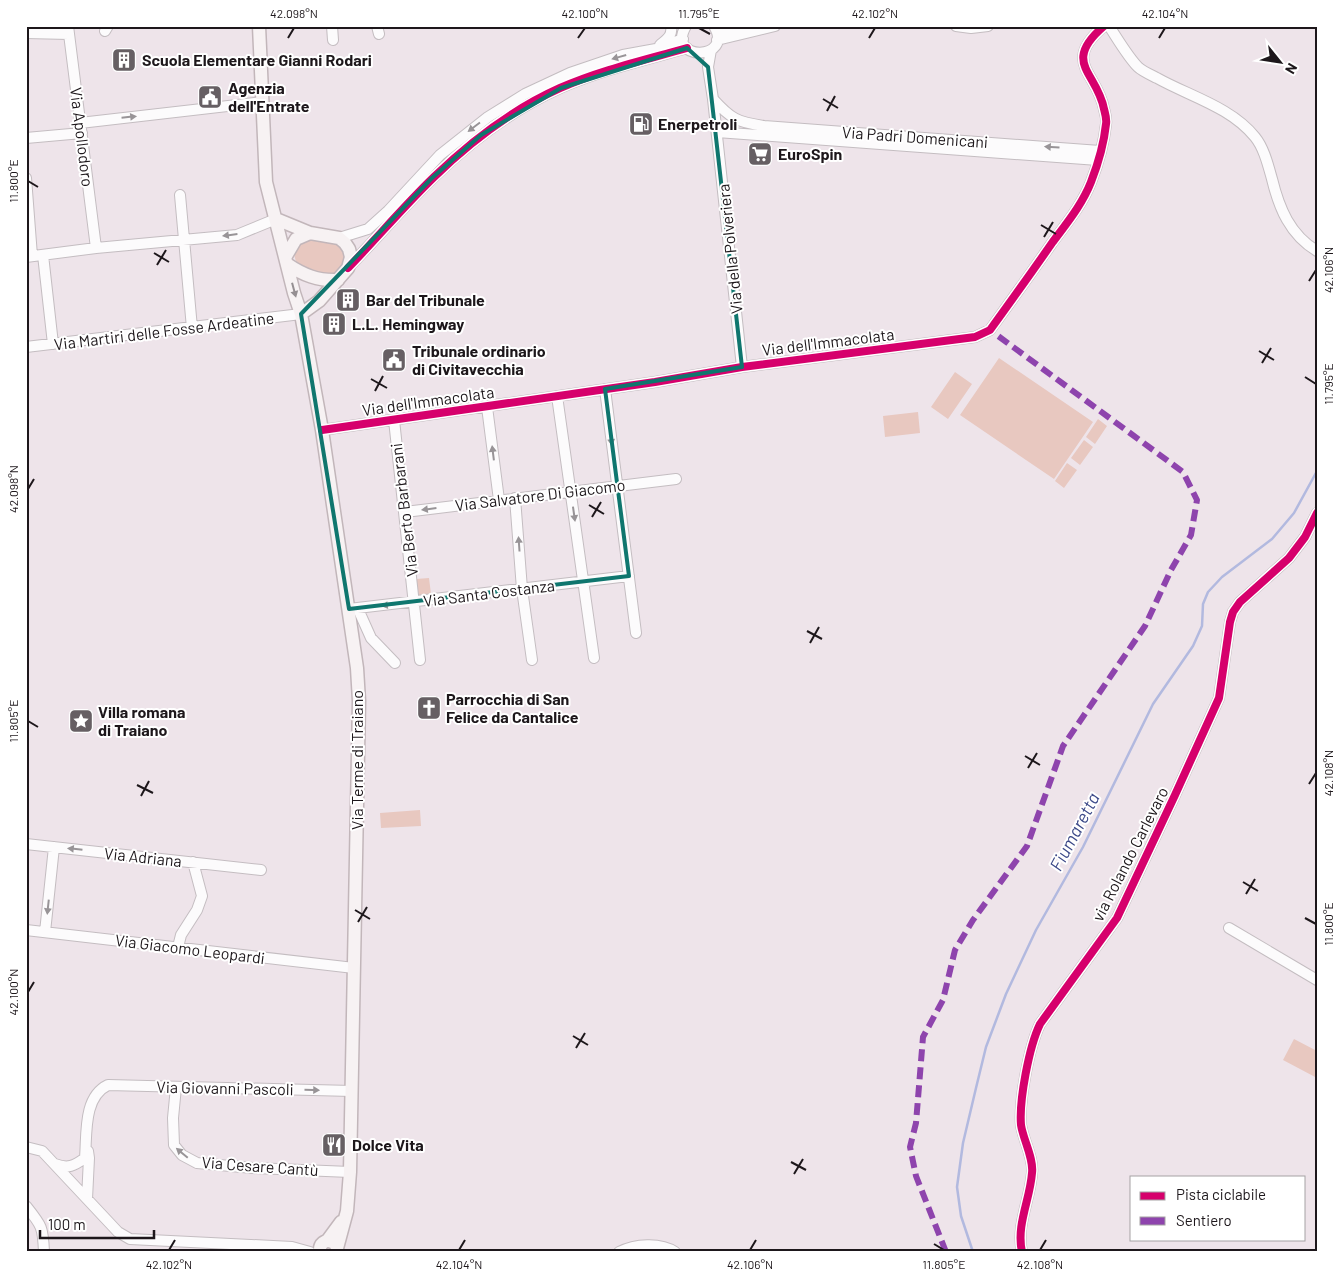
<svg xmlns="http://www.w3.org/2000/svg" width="1343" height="1278" viewBox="0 0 1343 1278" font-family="Barlow,sans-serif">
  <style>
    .green { fill: #e8c8c0 }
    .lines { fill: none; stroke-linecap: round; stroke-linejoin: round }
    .stream { stroke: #b2b9df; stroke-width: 2.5 }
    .minor-casing { stroke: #c4bdc1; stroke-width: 12 }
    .major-casing { stroke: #c2b6ba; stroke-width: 15 }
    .minor { stroke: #fcfbfc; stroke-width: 10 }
    .major { stroke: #f7f2f3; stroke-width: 12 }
    .quiet { stroke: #8e44ad; stroke-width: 6; stroke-dasharray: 12 6; stroke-linecap: butt }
    .cycleway-casing { stroke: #fff; stroke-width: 11 }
    .cycleway { stroke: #d6006c; stroke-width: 8 }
    .oneway { fill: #989497 }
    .oneway2 { fill: #958f92 }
    .marked { fill: none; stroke: #0f766e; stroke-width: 4; stroke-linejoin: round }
    .ticks { fill: none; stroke: #1d171b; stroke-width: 2 }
    .labels { text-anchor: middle; stroke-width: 4; stroke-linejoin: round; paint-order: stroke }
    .poi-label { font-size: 16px; font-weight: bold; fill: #1d171b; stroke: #fff; text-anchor: start }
    .street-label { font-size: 16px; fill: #1d171b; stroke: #fff }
    .water-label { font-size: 18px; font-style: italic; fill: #3c4988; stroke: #fff }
    .neatline { fill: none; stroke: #1d171b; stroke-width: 2 }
    .ticks-label { font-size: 12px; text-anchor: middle; fill: #1d171b }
  </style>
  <rect width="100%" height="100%" fill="#eee4ea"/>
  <!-- green -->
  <path class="green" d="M309 237 339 244 343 248 348 260 336 275 327 276 300 266C293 259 294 254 296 245Z
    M999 358 1093 422 1054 479 960 415Z
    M955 372 972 384 948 419 931 407Z
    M918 412 920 433 885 437 883 416Z
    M1098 419 1107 426 1095 444 1086 437Z
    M1084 440 1093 447 1080 465 1071 458Z
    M1067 463 1077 470 1064 488 1055 481Z
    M429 578 431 594 418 596 416 579Z
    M420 810 421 826 381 828 380 813Z
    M1294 1039 1317 1051V1078L1283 1060Z"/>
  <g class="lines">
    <!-- stream -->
    <path class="stream" d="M973 1252 961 1216 957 1187 963 1143 976 1088 986 1047 1006 994 1036 930 1083 847 1153 704 1193 646 1202 626 1203 604 1208 592 1222 577 1272 539 1294 513 1317 471"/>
    <defs>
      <path id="minor" d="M68 26 96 248
        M332 26 333 40
        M377 26 379 34
        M686 26C665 62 735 61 714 26
        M956 26 971 28 988 26
        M1109 26C1117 38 1128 57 1138 67 1142 71 1151 75 1157 78 1189 96 1231 107 1255 137 1264 148 1268 165 1272 179 1279 208 1290 235 1317 251
        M716 30 739 26
        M105 31 108 26
        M26 33 69 34
        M717 40 775 26
        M660 45C666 40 673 36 671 26
        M711 50 708 67 713 99 742 367
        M713 99C731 119 737 122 764 126L1100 151
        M80 123 262 102
        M717 132 1098 160
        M26 138 82 133
        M26 178 32 256
        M180 195 192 328
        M339 238 368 229 388 211 440 155 488 117 525 94 570 73 623 55 656 49 683 39
        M43 255 53 344
        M26 257 96 248 237 235 276 219
        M348 268C377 238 404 206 434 177 471 141 513 109 560 88 601 70 645 60 687 48
        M26 347 301 314
        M605 389 636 633
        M557 396 594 658
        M487 407 499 500
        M394 420 420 660
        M322 430 655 382 742 367 975 337 990 330C1011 301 1032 272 1052 243 1066 224 1082 205 1091 182 1098 164 1104 143 1106 124 1107 119 1105 113 1104 109 1097 72 1061 63 1104 26
        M515 498 522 589 532 660
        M405 512 676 479
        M349 609 629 576
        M358 609 371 638 395 663
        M26 844 261 870
        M1229 928 1317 980
        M26 930 354 968
        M45 932 54 847
        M178 947 181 935 197 910 202 896 193 862
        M176 1087 173 1118 174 1145 182 1155 197 1163 253 1168 350 1172
        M26 1147 42 1151 118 1232 130 1239 292 1247 310 1252
        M55 1164C68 1169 74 1166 85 1158 87 1134 83 1097 108 1085L352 1091
        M87 1199 89 1158 88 1151
        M26 1206C42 1226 43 1227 44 1252
        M619 1252C635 1244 660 1242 675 1252
        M1022 1252C1016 1225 1030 1200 1032 1173 1034 1159 1023 1139 1021 1125 1019 1100 1029 1047 1040 1024L1117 918 1175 795 1219 698 1230 622 1233 612 1240 602 1289 558 1305 537 1317 513"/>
      <path id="major" d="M259 26 266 182 294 293 301 314 322 430 357 668 359 701 350 1172 347 1211 336 1252
        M276 219 310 233 339 238 345 243 349 249 351 257 348 268 319 301 301 314
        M286 256 296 239 310 233
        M287 264C303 275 318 281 338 280
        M327 1241 341 1222
        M320 1252C319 1244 325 1239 332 1242"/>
    </defs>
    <!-- minor casing -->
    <use href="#minor" class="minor-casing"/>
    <!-- major casing -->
    <use href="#major" class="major-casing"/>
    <!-- minor -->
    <use href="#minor" class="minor"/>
    <!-- major -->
    <use href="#major" class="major"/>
    <!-- quiet -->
    <path class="quiet" d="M946 1252 916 1176 910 1147 916 1123 923 1037 943 1000 955 950 973 920 1027 846 1063 746 1145 626 1171 570 1191 535 1197 500 1183 472 990 330"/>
    <defs>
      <path id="cycleway" d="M348 268C377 238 404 206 434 177 471 141 513 109 560 88 601 70 645 60 687 48
        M322 430 655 382 742 367 975 337 990 330C1011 301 1032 272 1052 243 1066 224 1082 205 1091 182 1098 164 1104 143 1106 124 1107 119 1105 113 1104 109 1097 72 1061 63 1104 26
        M1022 1252C1016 1225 1030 1200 1032 1173 1034 1159 1023 1139 1021 1125 1019 1100 1029 1047 1040 1024L1117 918 1175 795 1219 698 1230 622 1233 612 1240 602 1289 558 1305 537 1317 513"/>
    </defs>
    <!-- cycleway casing -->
    <use href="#cycleway" class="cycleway-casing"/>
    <!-- cycleway -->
    <use href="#cycleway" class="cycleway"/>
  </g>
  <!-- one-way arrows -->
  <defs><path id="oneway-solid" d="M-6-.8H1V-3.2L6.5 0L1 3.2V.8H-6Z" transform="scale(1.25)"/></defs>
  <g class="oneway">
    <use href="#oneway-solid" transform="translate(619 57) rotate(164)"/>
    <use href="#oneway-solid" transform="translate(129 117) rotate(-6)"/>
    <use href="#oneway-solid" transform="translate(474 127) rotate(143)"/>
    <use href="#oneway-solid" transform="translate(1052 147) rotate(-176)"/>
    <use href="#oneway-solid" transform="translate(230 235) rotate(173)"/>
    <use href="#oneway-solid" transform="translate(611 438) rotate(83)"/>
    <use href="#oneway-solid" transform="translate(493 453) rotate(-97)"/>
    <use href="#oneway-solid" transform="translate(429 509) rotate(173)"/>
    <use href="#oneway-solid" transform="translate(574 514) rotate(82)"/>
    <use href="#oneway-solid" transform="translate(519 544) rotate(-94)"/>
    <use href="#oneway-solid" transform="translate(389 605) rotate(173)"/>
    <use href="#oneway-solid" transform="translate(75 849) rotate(-174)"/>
    <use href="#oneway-solid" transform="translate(48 907) rotate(96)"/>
    <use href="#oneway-solid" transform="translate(312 1090) rotate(1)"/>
    <use href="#oneway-solid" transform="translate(182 1153) rotate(-140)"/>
  </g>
  <use class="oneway2" href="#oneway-solid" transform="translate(294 290) rotate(75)"/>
  <!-- marked area -->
  <path class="marked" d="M687 48 708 67 742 367 605 389 629 576 349 609 301 314 432 178 481 135 561 88Z"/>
  <!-- ticks -->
  <path class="ticks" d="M699 28 710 34M288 38 294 28M578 38 585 28M869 38 875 28M1159 38 1165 28M823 99 838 108M827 111 835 96M28 181 38 187M1041 225 1056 234M1044 237 1053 222M154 253 169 262M157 265 166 250M1309 281 1316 270M1259 351 1274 360M1262 363 1271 348M1305 377 1316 384M371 379 387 388M375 391 383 376M28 489 34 479M589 505 604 514M592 517 601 502M807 631 822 639M810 643 819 627M28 721 38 727M1025 756 1040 765M1028 768 1037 753M1309 784 1316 773M137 785 153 793M141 796 149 781M1243 882 1258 891M1246 894 1255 879M355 910 370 919M1305 918 1316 924M358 922 367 907M28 992 34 982M573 1036 588 1045M576 1048 585 1033M791 1162 806 1170M794 1174 803 1159M934 1244 944 1250M169 1250 175 1240M459 1250 465 1240M750 1250 756 1240M1040 1250 1046 1240"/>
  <!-- icons -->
  <defs>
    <symbol id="building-square" viewBox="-11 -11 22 22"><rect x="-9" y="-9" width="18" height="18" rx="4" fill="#665f63" stroke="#fff"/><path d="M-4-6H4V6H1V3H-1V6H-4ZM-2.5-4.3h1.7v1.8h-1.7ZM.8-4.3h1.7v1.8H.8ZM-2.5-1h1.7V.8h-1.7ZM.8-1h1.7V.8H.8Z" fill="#fff"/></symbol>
    <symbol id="civic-square" viewBox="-11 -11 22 22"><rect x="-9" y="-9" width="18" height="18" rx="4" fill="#665f63" stroke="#fff"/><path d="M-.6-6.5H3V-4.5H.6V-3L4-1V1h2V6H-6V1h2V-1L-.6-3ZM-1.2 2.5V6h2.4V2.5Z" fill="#fff"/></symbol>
    <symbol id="fuel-square" viewBox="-11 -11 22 22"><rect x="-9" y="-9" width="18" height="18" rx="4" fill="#665f63" stroke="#fff"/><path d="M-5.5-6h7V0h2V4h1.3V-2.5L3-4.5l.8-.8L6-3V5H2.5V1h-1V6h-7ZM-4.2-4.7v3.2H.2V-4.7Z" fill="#fff"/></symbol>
    <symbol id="supermarket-square" viewBox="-11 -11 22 22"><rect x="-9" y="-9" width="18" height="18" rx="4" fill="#665f63" stroke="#fff"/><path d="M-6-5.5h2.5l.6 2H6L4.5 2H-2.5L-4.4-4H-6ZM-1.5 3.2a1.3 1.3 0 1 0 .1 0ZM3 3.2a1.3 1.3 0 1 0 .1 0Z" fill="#fff"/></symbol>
    <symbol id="church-square" viewBox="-11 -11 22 22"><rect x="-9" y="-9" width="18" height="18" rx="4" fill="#665f63" stroke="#fff"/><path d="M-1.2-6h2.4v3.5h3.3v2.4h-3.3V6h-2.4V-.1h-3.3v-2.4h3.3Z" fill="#fff"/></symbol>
    <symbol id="sight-square" viewBox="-11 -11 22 22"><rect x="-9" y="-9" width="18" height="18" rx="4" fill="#665f63" stroke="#fff"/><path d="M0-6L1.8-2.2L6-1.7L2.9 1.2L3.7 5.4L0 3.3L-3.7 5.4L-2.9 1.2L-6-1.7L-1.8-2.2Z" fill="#fff"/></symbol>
    <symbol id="restaurant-square" viewBox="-11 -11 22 22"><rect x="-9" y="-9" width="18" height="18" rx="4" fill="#665f63" stroke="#fff"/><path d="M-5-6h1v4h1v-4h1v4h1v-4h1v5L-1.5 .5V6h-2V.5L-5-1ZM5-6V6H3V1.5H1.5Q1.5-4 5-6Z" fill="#fff"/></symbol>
  </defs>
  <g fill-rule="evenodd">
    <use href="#building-square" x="110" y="46" width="28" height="28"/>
    <use href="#civic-square" x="196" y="83" width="28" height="28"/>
    <use href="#fuel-square" x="627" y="110" width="28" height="28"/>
    <use href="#supermarket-square" x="746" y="140" width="28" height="28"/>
    <use href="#building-square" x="334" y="286" width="28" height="28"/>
    <use href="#building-square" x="320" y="310" width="28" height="28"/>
    <use href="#civic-square" x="380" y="346" width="28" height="28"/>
    <use href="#church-square" x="415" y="694" width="28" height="28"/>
    <use href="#sight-square" x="67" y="707" width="28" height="28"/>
    <use href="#restaurant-square" x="320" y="1131" width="28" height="28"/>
  </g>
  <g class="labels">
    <!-- poi labels -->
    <g class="poi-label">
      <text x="142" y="66">Scuola Elementare Gianni Rodari</text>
      <text x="228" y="94">Agenzia<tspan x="228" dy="18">dell'Entrate</tspan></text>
      <text x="658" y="130">Enerpetroli</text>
      <text x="778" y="160">EuroSpin</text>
      <text x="366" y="306">Bar del Tribunale</text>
      <text x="352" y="330">L.L. Hemingway</text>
      <text x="412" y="357">Tribunale ordinario<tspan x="412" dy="18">di Civitavecchia</tspan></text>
      <text x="446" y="705">Parrocchia di San<tspan x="446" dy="18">Felice da Cantalice</tspan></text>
      <text x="98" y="718">Villa romana<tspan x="98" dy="18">di Traiano</tspan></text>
      <text x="352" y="1151">Dolce Vita</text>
    </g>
    <!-- street labels -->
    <g class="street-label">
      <text transform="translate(82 137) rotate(83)" y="6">Via Apollodoro</text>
      <text transform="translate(915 137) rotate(4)" y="6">Via Padri Domenicani</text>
      <text transform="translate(730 249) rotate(-96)" y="6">Via della Polveriera</text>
      <text transform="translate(164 331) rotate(-7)" y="6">Via Martiri delle Fosse Ardeatine</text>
      <text transform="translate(828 342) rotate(-7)" y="6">Via dell'Immacolata</text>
      <text transform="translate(428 401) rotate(-8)" y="6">Via dell'Immacolata</text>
      <text transform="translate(540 495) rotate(-7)" y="6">Via Salvatore Di Giacomo</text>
      <text transform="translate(404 510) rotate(-97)" y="6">Via Berto Barbarani</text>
      <text transform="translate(489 593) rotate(-7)" y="6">Via Santa Costanza</text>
      <text transform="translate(357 760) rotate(-90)" y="6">Via Terme di Traiano</text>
      <text transform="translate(1130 854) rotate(-63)" y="6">via Rolando Carlevaro</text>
      <text transform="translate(143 857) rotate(6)" y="6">Via Adriana</text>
      <text transform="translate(190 949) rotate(7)" y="6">Via Giacomo Leopardi</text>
      <text transform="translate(225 1088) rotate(1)" y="6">Via Giovanni Pascoli</text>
      <text transform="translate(260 1166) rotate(4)" y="6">Via Cesare Cantù</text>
    </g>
    <!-- water labels -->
    <g class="water-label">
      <text transform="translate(1075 832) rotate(-62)" y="6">Fiumaretta</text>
    </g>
  </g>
  <!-- border -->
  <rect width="1343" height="1278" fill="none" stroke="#ffffff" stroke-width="55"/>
  <!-- legend -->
  <rect x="1130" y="1176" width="175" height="65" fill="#ffffff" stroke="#a5a2a4"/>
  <rect x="1140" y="1192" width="25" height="8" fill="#d6006c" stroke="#a5a2a4"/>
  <text x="1176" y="1200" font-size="15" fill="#1d171b">Pista ciclabile</text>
  <rect x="1140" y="1217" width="25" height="8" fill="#8e44ad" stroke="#a5a2a4"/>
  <text x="1176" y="1226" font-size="15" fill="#1d171b">Sentiero</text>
  <!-- north arrow -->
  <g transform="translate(1280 62) rotate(120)" stroke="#ffffff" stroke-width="4" paint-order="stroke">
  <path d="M0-4L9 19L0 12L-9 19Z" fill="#1d171b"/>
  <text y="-8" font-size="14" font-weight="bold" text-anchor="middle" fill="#1d171b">N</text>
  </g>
  <!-- scale -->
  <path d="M40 1230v8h114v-8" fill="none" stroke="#1d171b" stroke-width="2.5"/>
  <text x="48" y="1230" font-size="15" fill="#1d171b" stroke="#ffffff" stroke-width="4" paint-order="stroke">100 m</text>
  <rect x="28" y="28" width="1288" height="1222" class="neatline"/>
  <g class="ticks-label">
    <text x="294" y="18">42.098°N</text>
    <text x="585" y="18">42.100°N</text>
    <text x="699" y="18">11.795°E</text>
    <text x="875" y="18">42.102°N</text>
    <text x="1165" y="18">42.104°N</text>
    <text transform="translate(14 181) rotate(-90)" y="4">11.800°E</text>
    <text transform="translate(1329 270) rotate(-90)" y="4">42.106°N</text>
    <text transform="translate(1329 384) rotate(-90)" y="4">11.795°E</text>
    <text transform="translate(14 489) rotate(-90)" y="4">42.098°N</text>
    <text transform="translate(14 721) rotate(-90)" y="4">11.805°E</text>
    <text transform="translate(1329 773) rotate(-90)" y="4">42.108°N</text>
    <text transform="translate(1329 924) rotate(-90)" y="4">11.800°E</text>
    <text transform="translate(14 992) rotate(-90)" y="4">42.100°N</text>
    <text x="169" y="1269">42.102°N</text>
    <text x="459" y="1269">42.104°N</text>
    <text x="750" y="1269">42.106°N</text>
    <text x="944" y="1269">11.805°E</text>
    <text x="1040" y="1269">42.108°N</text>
  </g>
</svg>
